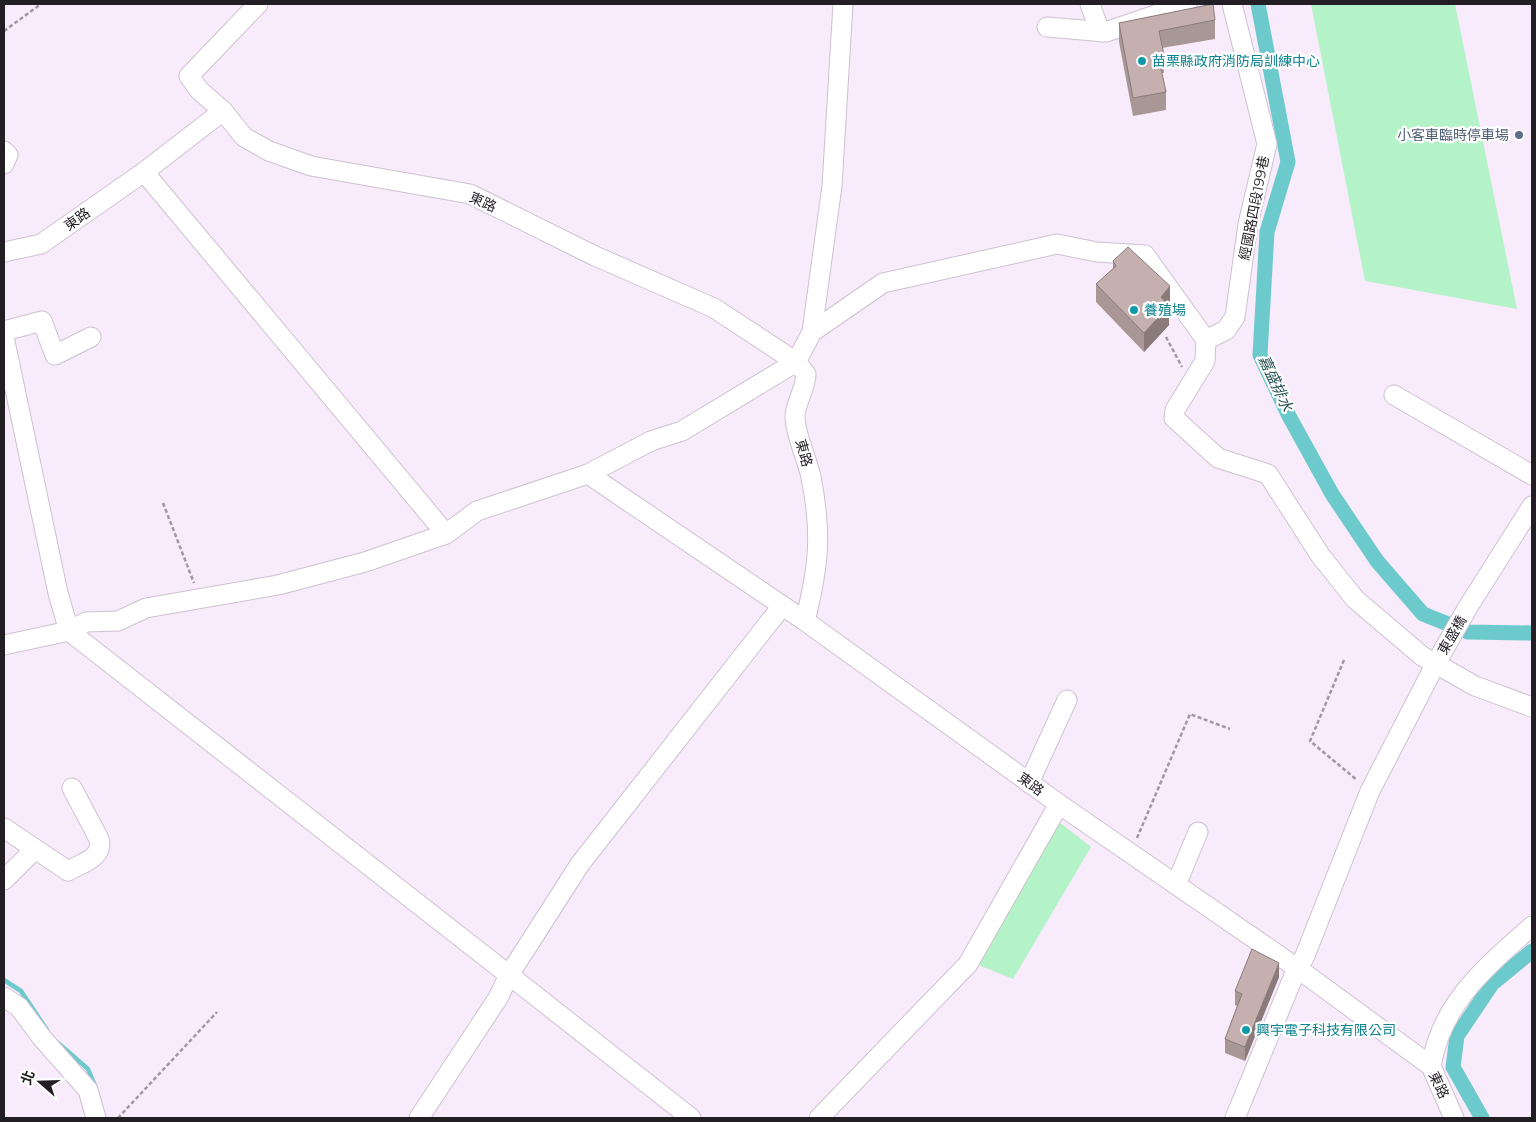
<svg xmlns="http://www.w3.org/2000/svg" width="1536" height="1122" viewBox="0 0 1536 1122" font-family="Montserrat,'Noto Sans TC',sans-serif">
<style>
.green{fill:#b4f3c8}
.lines{fill:none;stroke-linecap:round;stroke-linejoin:round}
.stream{stroke:#6dcacc;stroke-width:4.5}
.canal{stroke:#6dcacc;stroke-width:15}
.minor-casing{stroke:#cec1d1;stroke-width:21}
.path{stroke:#a197a3;stroke-width:2.5;stroke-dasharray:4 2.5;stroke-linecap:butt}
.minor{stroke:#fff;stroke-width:19}
.wall{fill:#a99796}
.shaded-wall{fill:#8a7b7a}
.building{fill:#c5b0af;stroke:#8a7b7a}
.culture-dot{fill:#0f9aa8;stroke:#fff;stroke-width:2}
.service-dot{fill:#5c6f8a;stroke:#fff;stroke-width:2}
.labels{text-anchor:middle;dominant-baseline:central;stroke-width:4.5;stroke-linejoin:round;paint-order:stroke}
.culture-label{font-size:14px;fill:#0d838f;stroke:#fff;text-anchor:start}
.service-label{font-size:14px;fill:#4e5e75;stroke:#fff;text-anchor:end}
.street-label{font-size:14px;fill:#221e24;stroke:#fff}
.water-label{font-size:15px;font-style:italic;fill:#265152;stroke:#fff}
</style>
<rect width="100%" height="100%" fill="#f8ebfb"/>
<!-- green -->
<g class="green">
<path d="M1311,4h144l62,305 -152,-28z"/>
<path d="M1054,818l37,29 -78,132 -42,-17z"/>
</g>
<g class="lines">
<!-- stream -->
<g class="stream">
<path d="M4,980l17,11 26,39"/>
<path d="M58,1043l30,26 8,19"/>
</g>
<!-- canal -->
<g class="canal">
<path d="M1258,4l30,158 -21,70 -7,123 29,61 43,78 45,67 46,53 45,18 64,1"/>
<path d="M1482,1118l-29,-51 4,-31 35,-52 40,-33"/>
</g>
<!-- minor casing -->
<g class="minor-casing">
<g id="minor">
<path d="M258,4l-69,72 10,14 24,21 21,26 25,14 42,15 159,28 125,62 119,52 82,54 10,12c0,15 -12,31 -11,44 1,19 12,40 16,59 11,56 8,89 -6,144"/>
<path d="M1090,4l10,28"/>
<path d="M1047,27l59,5 81,-28"/>
<path d="M4,151l4,4 -4,9"/>
<path d="M144,172l302,362"/>
<path d="M4,252l37,-8 103,-72 79,-61"/>
<path d="M4,331l38,-10 13,34 36,-18"/>
<path d="M812,332l20,-146 11,-182"/>
<path d="M4,337l54,256 11,38 17,-9 32,-1 28,-13 132,-23 87,-23 81,-28 31,-23 111,-37 217,147 254,183 238,164 134,98 23,52"/>
<path d="M1206,340l20,-10 9,-13 13,-93 19,-80 -35,-140"/>
<path d="M1394,395l138,80"/>
<path d="M588,474l63,-33 31,-10 114,-69 16,-30 71,-49 174,-39 40,8 48,3 61,85 -1,21 -30,49 -1,8 44,40 50,16 52,81 35,44 67,57 53,30 57,21"/>
<path d="M4,645l65,-14 440,344 -11,23 -79,120"/>
<path d="M1029,783l38,-83"/>
<path d="M4,828l64,43c14,-8 36,-13 31,-32l-27,-51"/>
<path d="M4,880l30,-30"/>
<path d="M1176,885l22,-53"/>
<path d="M4,997l15,10 23,31 46,52 8,28"/>
<path d="M1431,1066c11,-64 55,-99 101,-140"/>
<path d="M691,1118l-182,-143 71,-111 202,-258"/>
<path d="M819,1118l149,-154 91,-160"/>
<path d="M1235,1118l62,-150 7,-10 66,-167 66,-128 32,-56 64,-101"/>
</g>
</g>
<!-- path -->
<g class="path">
<path d="M4,31l37,-27"/>
<path d="M1166,337l16,30"/>
<path d="M163,503l31,80"/>
<path d="M1344,660l-34,81 47,39"/>
<path d="M1137,838l53,-124 40,15"/>
<path d="M118,1118l99,-106"/>
</g>
<!-- minor -->
<use href="#minor" class="minor"/>
</g>
<!-- wall -->
<g class="wall">
<path d="M1215,20v19l-53,9 2,7v18h-2l4,19v18l-33,6 -14,-74v-19z"/>
<path d="M1113,261l57,44 -2,1 1,19 -25,27 -48,-50v-18l17,-15z"/>
<path d="M1279,977l-34,84 -20,-8v-14l12,-33 -2,-1v-14z"/>
</g>
<!-- shaded-wall -->
<g class="shaded-wall">
<path d="M1170,286v19l-6,7 5,-6v19l-25,27v-19l17,-36z"/>
<path d="M1279,963v14l-34,84v-14z"/>
</g>
<!-- building -->
<g class="building">
<path d="M1213,4l2,16 -56,11 5,24h-6l8,37 -33,6 -14,-75z"/>
<path d="M1128,247l42,39 -9,11 8,9 -25,27 -48,-49 20,-18 -3,-5z"/>
<path d="M1252,949l27,14 -34,84 -20,-8 17,-45 -7,-3z"/>
</g>
<!-- markers -->
<g class="culture-dot">
<circle cx="1142" cy="61" r="5"/>
<circle cx="1134" cy="310" r="5"/>
<circle cx="1246" cy="1030" r="5"/>
</g>
<circle class="service-dot" cx="1519" cy="135" r="5"/>
<g class="labels">
<!-- culture labels -->
<g class="culture-label">
<text x="1152" y="61">苗栗縣政府消防局訓練中心</text>
<text x="1144" y="310">養殖場</text>
<text x="1256" y="1030">興宇電子科技有限公司</text>
</g>
<!-- service labels -->
<g class="service-label">
<text x="1509" y="135">小客車臨時停車場</text>
</g>
<!-- street labels -->
<g class="street-label">
<text transform="translate(483 202) rotate(24)">東路</text>
<text transform="translate(1254 208) rotate(-79)">經國路四段199巷</text>
<text transform="translate(77 219) rotate(-35)">東路</text>
<text transform="translate(804 453) rotate(75)">東路</text>
<text transform="translate(1452 635) rotate(-60)">東盛橋</text>
<text transform="translate(1031 784) rotate(36)">東路</text>
<text transform="translate(1439 1085) rotate(65)">東路</text>
</g>
<!-- water labels -->
<g class="water-label">
<text transform="translate(1276 383) rotate(65)">嘉盛排水</text>
</g>
</g>
<!-- border -->
<rect width="1536" height="1122" fill="none" stroke="#221e24" stroke-width="10"/>
<!-- north arrow -->
<g transform="translate(40 1082) rotate(290)" stroke="#ffffff" stroke-width="4" paint-order="stroke">
<path d="M0-4L9 19L0 12L-9 19Z" fill="#221e24"/>
<text y="-8" font-size="14" font-weight="bold" text-anchor="middle" fill="#221e24">北</text>
</g>
</svg>
